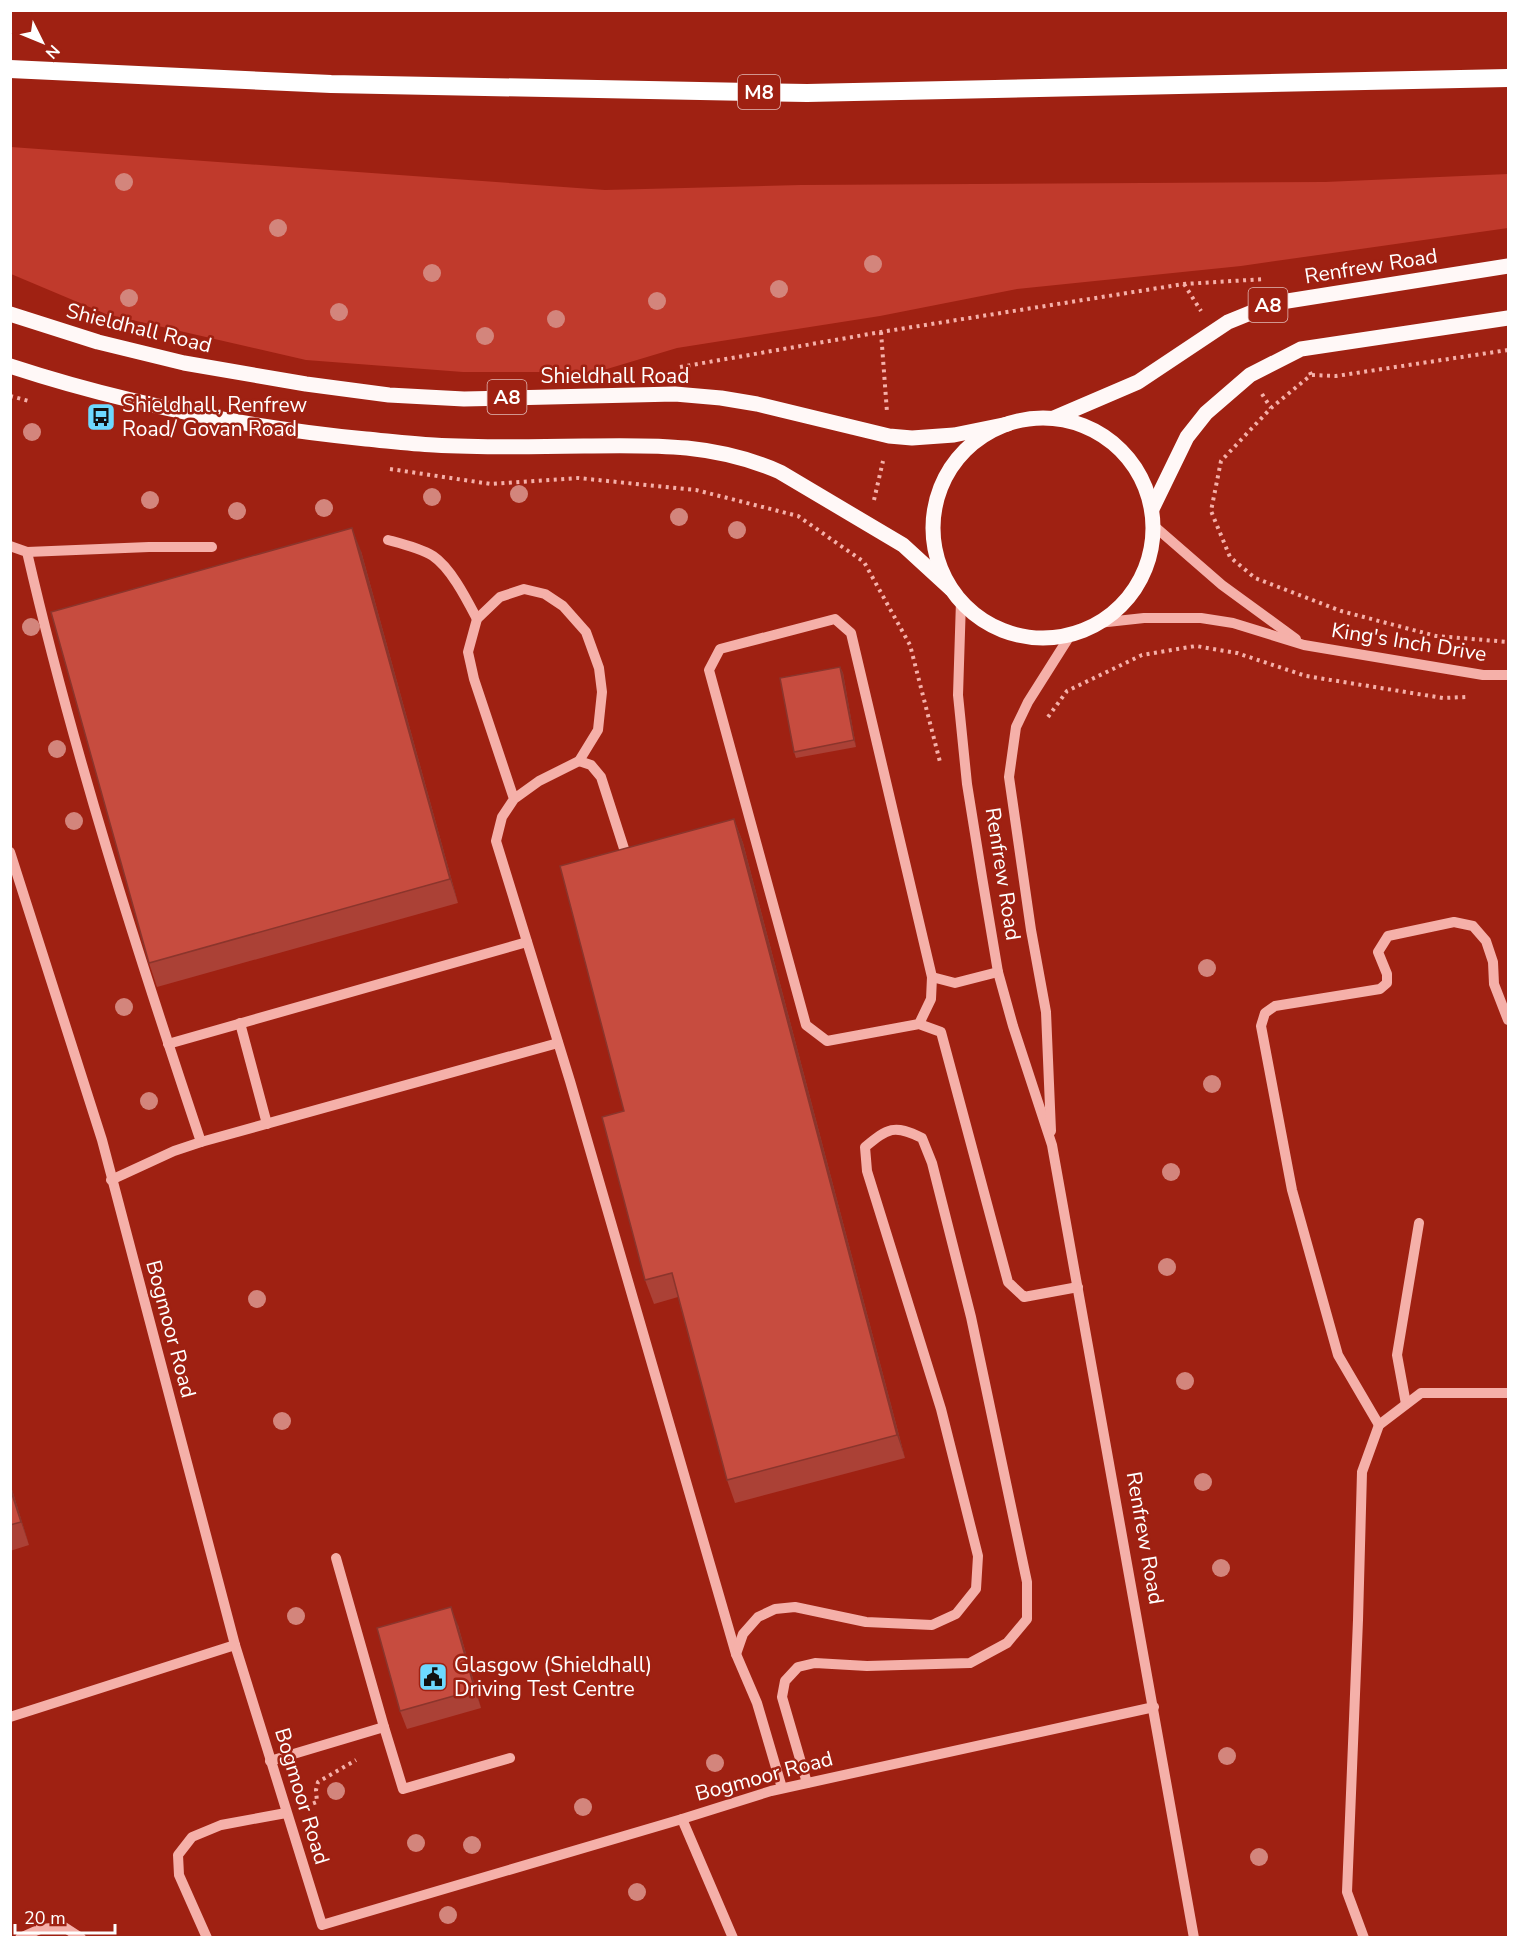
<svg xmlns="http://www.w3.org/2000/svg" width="1519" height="1948" viewBox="0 0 1519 1948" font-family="'Nunito Sans',sans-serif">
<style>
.green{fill:#c03a2c}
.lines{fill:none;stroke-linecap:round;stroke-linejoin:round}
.path{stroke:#f5b0a9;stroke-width:4;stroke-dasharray:3 4.5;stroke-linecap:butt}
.minor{stroke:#f5b0a9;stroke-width:10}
.major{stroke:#fff8f7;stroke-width:15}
.highway{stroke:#fff;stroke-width:18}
.tree{fill:#d3857c}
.wall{fill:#ab4136}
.shaded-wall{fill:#8b352c}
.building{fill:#c74c3f;stroke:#8b352c;stroke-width:1.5}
.labels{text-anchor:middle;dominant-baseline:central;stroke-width:5;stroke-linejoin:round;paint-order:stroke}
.shield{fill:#9f2112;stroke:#e2bcb8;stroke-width:1.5}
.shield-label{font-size:20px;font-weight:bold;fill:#fff}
.street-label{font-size:21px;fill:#fff;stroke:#9f2112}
.poi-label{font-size:21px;fill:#fff;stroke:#9f2112;text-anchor:start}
</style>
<rect width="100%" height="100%" fill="#9f2112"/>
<!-- green -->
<path class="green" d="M11,147l594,43 196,-5 524,-3 183,-8v54l-267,38 -224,23 -137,27 -203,32 -80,24h-134l-157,-12 -200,-46 -95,-40z"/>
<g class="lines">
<!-- path -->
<g class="path">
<path d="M1184,284l17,27"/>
<path d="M881,332l6,80"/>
<path d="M680,367l201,-35 303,-48 81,-5"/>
<path d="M1310,372l1,3 -40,33 -50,53 -10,50 19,46 25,21 86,33 95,25 72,6"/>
<path d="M1312,375l24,1 172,-26"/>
<path d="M1262,394l9,14"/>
<path d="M10,396l19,5"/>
<path d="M390,469l101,15 87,-6 118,12 102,26 66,46 46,83 30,117"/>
<path d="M874,500l9,-39"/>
<path d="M1048,717l19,-26 75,-36 54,-9 41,7 69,23 137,22 23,-1"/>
<path d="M306,1806l11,-4 -1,-12 2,-8 38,-22"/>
</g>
<!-- minor -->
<g class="minor">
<path d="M1153,525l69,60 74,54"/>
<path d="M388,540c15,4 32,8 45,16 18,12 34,44 44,63"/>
<path d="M10,546l17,6c46,200 109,396 174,590l-27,9 -63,29"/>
<path d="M27,552l122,-5h63"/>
<path d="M961,601l-3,94 9,89 15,93 16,95 15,54 39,119 142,793"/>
<path d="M1098,623l46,-5h57l32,5 71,22 179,30h25"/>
<path d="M579,761l12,4 10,12 27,84"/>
<path d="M514,799l-40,-120 -6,-27 9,-33 23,-22 24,-8 21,5 18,12 23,26 13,36 3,24 -4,38 -19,31 -40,20 -25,18 -12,18 -6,24 74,240 166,573 21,49 25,85"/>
<path d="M10,852l92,288 133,505 87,280 360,-106 89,-28 383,-84"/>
<path d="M932,977l23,6 43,-11"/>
<path d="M240,1023l27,101"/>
<path d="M919,1024l12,-25 1,-22 -81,-344 -16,-14 -115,30 -11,21 97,355 21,16 92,-17 22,8 67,250 16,15 54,-10"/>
<path d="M168,1044l359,-102"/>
<path d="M1051,1131l-5,-119 -15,-82 -22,-153 7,-50 12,-25 43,-68"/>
<path d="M201,1142l357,-99"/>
<path d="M1406,1404l-9,-49 22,-132"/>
<path d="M1379,1425l-41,-70 -46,-165 -31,-164 4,-13 10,-7 105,-17 7,-6v-9l-9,-22 10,-16 66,-14 19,4 13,15 7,21 1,22 14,36"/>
<path d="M336,1558l48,169"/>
<path d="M736,1654l7,-20 15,-17 17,-8 20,-2 71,15 66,3 24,-11 20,-25 2,-33 -37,-147 -74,-238 -2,-24c23,-19 29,-23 57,-9l10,25 39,154 56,265v37l-20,24 -37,20 -103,3 -52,-3 -17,4 -13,14 -3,16 25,86"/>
<path d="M10,1717l225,-72"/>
<path d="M270,1761l114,-34 19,62 107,-31"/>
<path d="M682,1819l51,119"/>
<path d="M20,1938l20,-9 24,-2 17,11"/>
<path d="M207,1938l-28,-63 -1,-20 14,-18 29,-12 65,-12"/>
<path d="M1364,1938l-17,-46 11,-272 4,-148 17,-47 42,-32h87"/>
</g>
<!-- major -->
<g class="major">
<path d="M10,314l88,28 86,21 122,21 83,11 75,4 211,-5 46,4 36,6 132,32 23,2 42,-3 54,-11"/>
<path d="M10,366c116,38 235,61 356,73 22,2 45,5 68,6 50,3 100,2 150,1 70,-1 130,-3 196,26l123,73 48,44"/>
<path d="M1054,418l84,-36 90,-60 47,-19 233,-37"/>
<circle cx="1043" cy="528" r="110"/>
<path d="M1152,509l35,-72 19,-24 44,-38 51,-26 207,-31"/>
</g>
<!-- highway -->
<path class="highway" d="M10,69l321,15 476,9 701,-15"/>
</g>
<!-- trees -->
<g class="tree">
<circle cx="124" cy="182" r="9"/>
<circle cx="278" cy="228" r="9"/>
<circle cx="873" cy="264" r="9"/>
<circle cx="432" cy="273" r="9"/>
<circle cx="779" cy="289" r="9"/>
<circle cx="129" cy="298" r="9"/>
<circle cx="657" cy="301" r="9"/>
<circle cx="339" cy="312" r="9"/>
<circle cx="556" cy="319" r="9"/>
<circle cx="485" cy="336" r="9"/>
<circle cx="32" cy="432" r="9"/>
<circle cx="519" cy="494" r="9"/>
<circle cx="432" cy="497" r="9"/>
<circle cx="150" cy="500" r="9"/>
<circle cx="324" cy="508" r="9"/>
<circle cx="237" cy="511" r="9"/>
<circle cx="679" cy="517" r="9"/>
<circle cx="737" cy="530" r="9"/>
<circle cx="31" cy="627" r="9"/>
<circle cx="57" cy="749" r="9"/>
<circle cx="74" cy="821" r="9"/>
<circle cx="1207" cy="968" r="9"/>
<circle cx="124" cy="1007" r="9"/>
<circle cx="1212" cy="1084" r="9"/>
<circle cx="149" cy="1101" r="9"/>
<circle cx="1171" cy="1172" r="9"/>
<circle cx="1167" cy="1267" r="9"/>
<circle cx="257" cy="1299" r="9"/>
<circle cx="1185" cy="1381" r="9"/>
<circle cx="282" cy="1421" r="9"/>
<circle cx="1203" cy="1482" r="9"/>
<circle cx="1221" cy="1568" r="9"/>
<circle cx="296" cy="1616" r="9"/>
<circle cx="1227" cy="1756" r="9"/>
<circle cx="715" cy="1763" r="9"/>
<circle cx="336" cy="1791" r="9"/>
<circle cx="583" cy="1807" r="9"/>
<circle cx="416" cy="1843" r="9"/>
<circle cx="472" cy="1845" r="9"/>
<circle cx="1259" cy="1857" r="9"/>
<circle cx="637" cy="1892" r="9"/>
<circle cx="448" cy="1915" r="9"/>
</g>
<!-- wall -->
<g class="wall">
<path d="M361,551l97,352 -301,84 -8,-24z"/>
<path d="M840,667l3,6 13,74 -60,11 -2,-6z"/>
<path d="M734,819l9,24 162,615 -170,45 -8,-23 -49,-183 -24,7 -9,-24 -21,-169z"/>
<path d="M10,1483l19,62 -19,6z"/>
<path d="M458,1625l23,83 -74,21 -7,-18z"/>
</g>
<!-- shaded-wall -->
<g class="shaded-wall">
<path d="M352,528l9,23 97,352 -8,-24z"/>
<path d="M840,667l3,6 13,74 -2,-7z"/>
<path d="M734,819l9,24 162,615 -8,-23z"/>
<path d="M10,1483l19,62 -8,-23 -11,-34z"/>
<path d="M451,1607l7,18 23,83 -6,-18z"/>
</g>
<!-- building -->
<g class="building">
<path d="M352,528l98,351 -301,84 -98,-351z"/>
<path d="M840,667l14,73 -60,12 -14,-74z"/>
<path d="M734,819l163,616 -170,45 -55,-207 -27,7 -43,-163 22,-6 -64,-245z"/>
<path d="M10,1488l11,34 -11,3z"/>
<path d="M451,1607l24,83 -75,21 -23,-83z"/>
</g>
<!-- icons -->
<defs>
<g id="bus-square" transform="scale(1.5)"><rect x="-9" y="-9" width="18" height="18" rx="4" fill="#6dd9ff" stroke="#9f2112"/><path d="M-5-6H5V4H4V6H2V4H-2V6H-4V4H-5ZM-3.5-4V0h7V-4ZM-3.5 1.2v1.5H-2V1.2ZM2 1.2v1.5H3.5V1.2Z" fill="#111"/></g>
<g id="civic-square" transform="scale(1.5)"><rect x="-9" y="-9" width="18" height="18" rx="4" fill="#6dd9ff" stroke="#9f2112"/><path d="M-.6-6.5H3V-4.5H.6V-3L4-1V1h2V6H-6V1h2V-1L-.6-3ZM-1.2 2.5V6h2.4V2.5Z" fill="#111"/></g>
</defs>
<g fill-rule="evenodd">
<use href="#bus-square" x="101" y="417"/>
<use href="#civic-square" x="433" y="1677"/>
</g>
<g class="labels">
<!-- shield labels -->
<g class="shield">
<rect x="738" y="75" width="42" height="34" rx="4.5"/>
<rect x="1248.5" y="288" width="39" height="34" rx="4.5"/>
<rect x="487.5" y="380" width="39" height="34" rx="4.5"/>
</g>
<g class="shield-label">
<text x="759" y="92">M8</text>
<text x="1268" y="305">A8</text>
<text x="507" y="397">A8</text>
</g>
<!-- street labels -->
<g class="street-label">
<text transform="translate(1371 266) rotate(-9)">Renfrew Road</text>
<text transform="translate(139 328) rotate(14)">Shieldhall Road</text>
<text x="615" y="376">Shieldhall Road</text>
<text transform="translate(1409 642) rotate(9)">King's Inch Drive</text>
<text transform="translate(1003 874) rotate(81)">Renfrew Road</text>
<text transform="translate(171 1329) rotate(75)">Bogmoor Road</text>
<text transform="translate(1145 1538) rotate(80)">Renfrew Road</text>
<text transform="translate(764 1776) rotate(-15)">Bogmoor Road</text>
<text transform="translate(302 1796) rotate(73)">Bogmoor Road</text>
</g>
<!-- poi labels -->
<g class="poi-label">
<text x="122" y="405">Shieldhall, Renfrew<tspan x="122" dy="24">Road/ Govan Road</tspan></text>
<text x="454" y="1665">Glasgow (Shieldhall)<tspan x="454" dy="24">Driving Test Centre</tspan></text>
</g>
</g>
<!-- border -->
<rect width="1519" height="1948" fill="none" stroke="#ffffff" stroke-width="24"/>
<!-- north arrow -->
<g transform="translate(42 42) rotate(133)" stroke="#9f2112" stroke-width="4.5" paint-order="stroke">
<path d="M0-4.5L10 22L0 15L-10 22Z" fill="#ffffff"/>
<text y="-9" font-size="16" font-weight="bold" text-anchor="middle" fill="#ffffff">N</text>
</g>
<!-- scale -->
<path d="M15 1924v9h100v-9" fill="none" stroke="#ffffff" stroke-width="3"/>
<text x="24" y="1924" font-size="18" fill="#ffffff" stroke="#9f2112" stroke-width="4.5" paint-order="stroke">20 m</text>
</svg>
